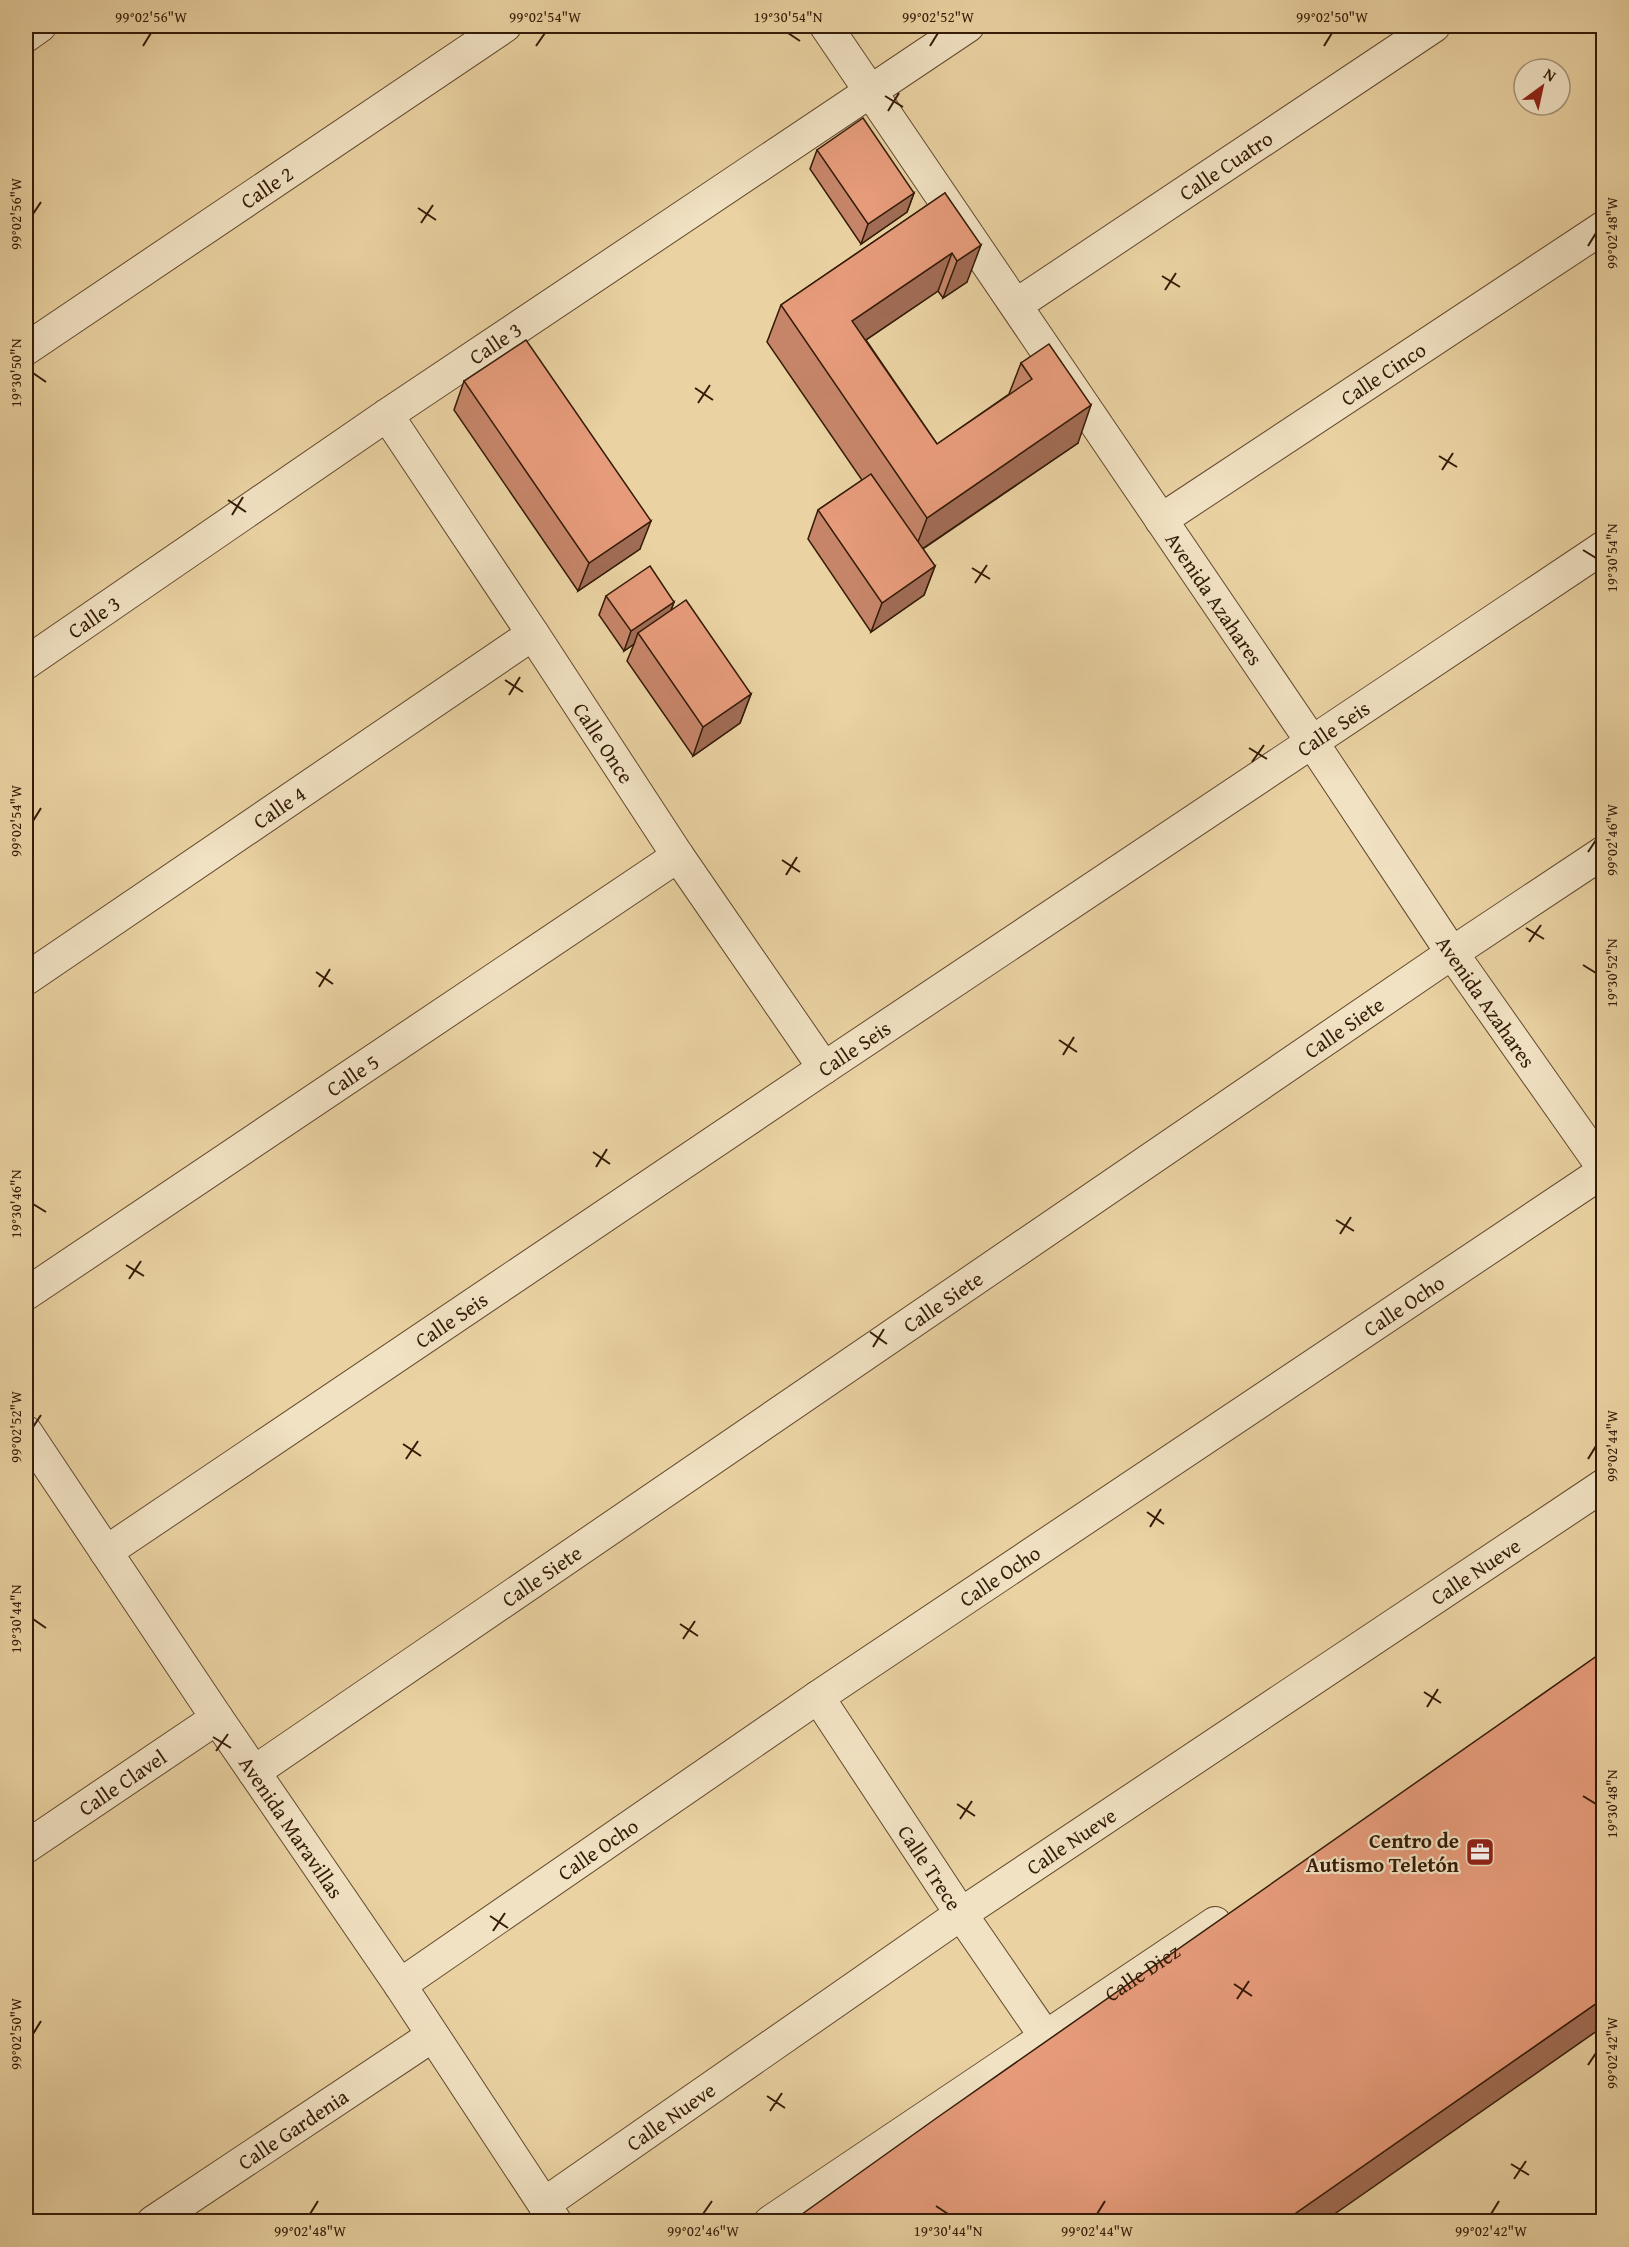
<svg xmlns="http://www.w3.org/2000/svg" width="1629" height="2247" viewBox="0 0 1629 2247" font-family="'Gentium Book Plus',serif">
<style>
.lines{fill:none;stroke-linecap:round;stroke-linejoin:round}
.street-casing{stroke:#62492e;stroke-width:34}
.street{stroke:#f1e2c3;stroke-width:32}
.wall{fill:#c68569;stroke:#341b07;stroke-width:1.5}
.shaded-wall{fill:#a16c55;stroke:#341b07;stroke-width:1.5}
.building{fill:#e69b7a;stroke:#341b07;stroke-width:1.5}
.ticks{fill:none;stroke:#341b07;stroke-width:2}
.labels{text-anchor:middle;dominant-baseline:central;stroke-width:4.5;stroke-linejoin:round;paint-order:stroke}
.street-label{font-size:21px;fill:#341b07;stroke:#f1e2c3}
.poi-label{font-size:21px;font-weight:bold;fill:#341b07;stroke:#f1e2c3;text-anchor:end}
.neatline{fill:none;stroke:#341b07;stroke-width:2}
.ticks-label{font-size:15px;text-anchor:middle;fill:#341b07}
</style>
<rect width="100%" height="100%" fill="#ead2a2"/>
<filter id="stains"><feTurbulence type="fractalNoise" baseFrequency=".00333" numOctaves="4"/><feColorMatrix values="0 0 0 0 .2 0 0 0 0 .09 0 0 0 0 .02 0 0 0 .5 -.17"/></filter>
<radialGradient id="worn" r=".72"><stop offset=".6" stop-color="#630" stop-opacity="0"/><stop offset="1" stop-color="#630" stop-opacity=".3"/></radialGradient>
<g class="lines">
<!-- street casing -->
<g class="street-casing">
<g id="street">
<path id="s1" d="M826,26l486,716 140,211 152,216"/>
<path d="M26,36l14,-10"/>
<path id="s2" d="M1016,305l418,-279"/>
<path id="s3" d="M26,349l479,-323"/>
<path id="s4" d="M387,415l146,219 145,222 146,212"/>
<path id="s5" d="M1161,520l443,-293"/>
<path id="s6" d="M26,663l361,-248 581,-389"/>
<path id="s7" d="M26,979l507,-345"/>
<path id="s8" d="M26,1294l652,-438"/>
<path id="s9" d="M26,1432l191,286 183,267 155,236"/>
<path id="s10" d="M106,1552l718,-484 780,-521"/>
<path id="s11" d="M818,1697l143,217 84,122"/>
<path id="s12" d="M254,1772l1198,-819 152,-101"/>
<path id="s13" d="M26,1847l191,-129"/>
<path id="s14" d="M400,1985l418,-288 786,-526"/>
<path id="s15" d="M544,2204l417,-290 643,-429"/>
<path id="s16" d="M153,2222l279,-186"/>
<path id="s17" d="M770,2222l445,-299"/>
</g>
</g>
<!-- street -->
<use href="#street" class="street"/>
</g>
<!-- wall -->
<g class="wall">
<path d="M817,150l97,43 -7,19 -46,32 -51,-75z"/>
<path d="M945,193l22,89 -24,16 -5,-7 -72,49 71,104 72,-50 12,-31 57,80 -155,106 12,17 -11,29 -53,37 -63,-93 10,-29 44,-30 -95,-138 14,-37z"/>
<path d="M464,381l176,168 -62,42 -124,-181z"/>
<path d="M606,596l68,6 -3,8 80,84 -11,29 -47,33 -66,-95 7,-17 -10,7 -25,-36z"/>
</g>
<!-- shaded-wall -->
<g class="shaded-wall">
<path d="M914,193l-7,19 -46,32 7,-20z"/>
<path d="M981,245l-14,37 -24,16 14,-37z"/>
<path d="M952,253l-14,38 -99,67 13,-37z"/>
<path d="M1091,405l-13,38 -165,112 14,-37z"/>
<path d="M651,521l-11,28 -62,42 11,-28z"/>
<path d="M935,566l-11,29 -53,37 11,-29z"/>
<path d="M674,602l-7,19 -29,12 -4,11 -10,7 7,-20z"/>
<path d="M751,694l-11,29 -47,33 10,-29z"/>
<path d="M1604,1998v28l-281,196h-40z"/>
</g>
<!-- building -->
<g class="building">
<path d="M863,118l51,75 -46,31 -51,-74z"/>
<path d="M945,193l36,52 -24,16 -5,-8 -100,68 85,123 95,-65 -11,-16 28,-19 42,61 -164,113 -146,-213z"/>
<path d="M526,340l125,181 -62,42 -125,-182z"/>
<path d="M871,474l64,92 -53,37 -64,-93z"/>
<path d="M650,566l24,36 -43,29 -25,-35z"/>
<path d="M686,600l65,94 -48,33 -65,-94z"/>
<path d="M1604,1651v347l-321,224h-492l147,-105z"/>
</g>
<!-- ticks -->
<path class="ticks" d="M788,33l12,8M143,46l8,-13M536,46l9,-13M930,46l8,-13M1324,46l8,-13M885,96l18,11M888,111l11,-18M418,208l18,12M33,214l8,-12M421,223l12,-18M1588,246l8,-13M1162,276l18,11M1165,290l11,-17M33,373l13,9M695,388l18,12M698,403l12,-18M1439,456l18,11M1442,470l11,-17M228,500l18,12M232,515l11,-18M1583,550l13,8M972,568l18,11M975,583l12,-18M505,680l18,12M509,695l11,-18M1249,748l18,11M1252,762l12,-17M33,821l8,-13M1588,852l8,-12M782,860l18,12M786,875l11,-18M1526,928l18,11M1529,942l12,-17M1583,965l13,8M316,972l17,12M319,987l11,-18M1059,1040l18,12M1063,1055l11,-18M593,1152l17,12M596,1167l11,-18M33,1204l13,8M1336,1220l18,11M1340,1234l11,-17M126,1265l18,11M129,1279l12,-18M870,1332l17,12M873,1347l11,-18M33,1427l8,-12M403,1444l18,12M406,1459l12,-18M1588,1459l8,-13M1147,1512l17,12M1150,1527l11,-18M33,1619l13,9M680,1624l18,12M683,1639l12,-18M1424,1692l17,11M1427,1707l11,-18M213,1737l18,11M216,1751l12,-17M1583,1796l13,8M957,1804l18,12M960,1819l12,-18M490,1916l18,12M493,1931l12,-18M1234,1984l18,12M1237,1999l12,-18M33,2034l8,-13M1588,2065l8,-12M767,2096l18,12M770,2111l12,-18M1511,2164l18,11M1514,2179l12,-18M936,2206l12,8M310,2214l8,-13M703,2214l9,-13M1097,2214l8,-13M1491,2214l8,-13"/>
<!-- icons -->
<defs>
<g id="office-square" transform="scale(1.5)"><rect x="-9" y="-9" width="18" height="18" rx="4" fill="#8f2418" stroke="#f1e2c3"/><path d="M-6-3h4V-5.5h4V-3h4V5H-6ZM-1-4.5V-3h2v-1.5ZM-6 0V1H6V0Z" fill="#fff"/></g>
</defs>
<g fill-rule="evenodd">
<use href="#office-square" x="1480" y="1852"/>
</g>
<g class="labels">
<!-- street labels -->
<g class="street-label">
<text stroke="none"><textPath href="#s2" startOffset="252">Calle Cuatro</textPath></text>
<text stroke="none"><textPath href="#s3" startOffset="290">Calle 2</textPath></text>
<text stroke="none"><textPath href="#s6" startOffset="568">Calle 3</textPath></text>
<text stroke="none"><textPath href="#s5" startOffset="266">Calle Cinco</textPath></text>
<text stroke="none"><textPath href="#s1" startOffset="692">Avenida Azahares</textPath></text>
<text stroke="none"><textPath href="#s6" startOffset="82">Calle 3</textPath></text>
<text stroke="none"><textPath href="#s10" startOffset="1478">Calle Seis</textPath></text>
<text stroke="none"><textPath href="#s4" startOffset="393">Calle Once</textPath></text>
<text stroke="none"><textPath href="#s7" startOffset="306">Calle 4</textPath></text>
<text stroke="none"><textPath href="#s1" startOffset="1178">Avenida Azahares</textPath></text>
<text stroke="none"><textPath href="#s12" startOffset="1320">Calle Siete</textPath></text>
<text stroke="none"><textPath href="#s10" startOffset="902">Calle Seis</textPath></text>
<text stroke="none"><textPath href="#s8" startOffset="393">Calle 5</textPath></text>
<text stroke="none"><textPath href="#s12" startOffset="834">Calle Siete</textPath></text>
<text stroke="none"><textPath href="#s14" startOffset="1212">Calle Ocho</textPath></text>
<text stroke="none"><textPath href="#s10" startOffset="416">Calle Seis</textPath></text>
<text stroke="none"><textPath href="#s15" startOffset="1126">Calle Nueve</textPath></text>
<text stroke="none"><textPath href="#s12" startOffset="348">Calle Siete</textPath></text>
<text stroke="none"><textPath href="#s14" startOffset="726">Calle Ocho</textPath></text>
<text stroke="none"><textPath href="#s13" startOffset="116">Calle Clavel</textPath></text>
<text stroke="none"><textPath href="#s9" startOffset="476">Avenida Maravillas</textPath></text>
<text stroke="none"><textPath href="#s15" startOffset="640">Calle Nueve</textPath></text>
<text stroke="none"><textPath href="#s14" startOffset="240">Calle Ocho</textPath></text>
<text stroke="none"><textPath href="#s11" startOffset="204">Calle Trece</textPath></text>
<text stroke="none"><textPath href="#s17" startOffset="448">Calle Diez</textPath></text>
<text stroke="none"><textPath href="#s15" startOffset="154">Calle Nueve</textPath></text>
<text stroke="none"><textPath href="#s16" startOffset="168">Calle Gardenia</textPath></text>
</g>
<!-- poi labels -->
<g class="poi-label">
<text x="1459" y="1840">Centro de<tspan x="1459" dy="24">Autismo Teletón</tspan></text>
</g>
</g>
<!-- margin -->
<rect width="1629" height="2247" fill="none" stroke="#ead2a2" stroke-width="66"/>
<!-- north arrow -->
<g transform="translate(1542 87) rotate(33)"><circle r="28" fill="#f1e2c3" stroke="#a59278" stroke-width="1.5"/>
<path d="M0-4.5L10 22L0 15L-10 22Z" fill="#8f2418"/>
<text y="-9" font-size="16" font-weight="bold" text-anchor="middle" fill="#341b07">N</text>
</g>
<rect x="33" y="33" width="1563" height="2181" class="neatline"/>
<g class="ticks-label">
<text x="151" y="22">99°02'56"W</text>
<text x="545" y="22">99°02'54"W</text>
<text x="788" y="22">19°30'54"N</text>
<text x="938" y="22">99°02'52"W</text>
<text x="1332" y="22">99°02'50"W</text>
<text transform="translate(16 214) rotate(-90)" y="5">99°02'56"W</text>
<text transform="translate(1612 233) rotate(-90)" y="5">99°02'48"W</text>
<text transform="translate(16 373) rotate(-90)" y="5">19°30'50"N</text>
<text transform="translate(1612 558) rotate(-90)" y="5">19°30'54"N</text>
<text transform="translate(16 821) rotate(-90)" y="5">99°02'54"W</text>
<text transform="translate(1612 840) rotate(-90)" y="5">99°02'46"W</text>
<text transform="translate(1612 973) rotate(-90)" y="5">19°30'52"N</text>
<text transform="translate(16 1204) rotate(-90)" y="5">19°30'46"N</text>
<text transform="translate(16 1427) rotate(-90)" y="5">99°02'52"W</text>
<text transform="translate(1612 1446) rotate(-90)" y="5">99°02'44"W</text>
<text transform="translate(16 1619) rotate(-90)" y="5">19°30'44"N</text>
<text transform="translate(1612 1804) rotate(-90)" y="5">19°30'48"N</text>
<text transform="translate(16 2034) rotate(-90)" y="5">99°02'50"W</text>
<text transform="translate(1612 2053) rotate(-90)" y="5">99°02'42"W</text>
<text x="310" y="2236">99°02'48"W</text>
<text x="703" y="2236">99°02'46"W</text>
<text x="948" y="2236">19°30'44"N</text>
<text x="1097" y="2236">99°02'44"W</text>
<text x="1491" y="2236">99°02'42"W</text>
</g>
<rect width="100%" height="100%" filter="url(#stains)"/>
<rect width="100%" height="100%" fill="url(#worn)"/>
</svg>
